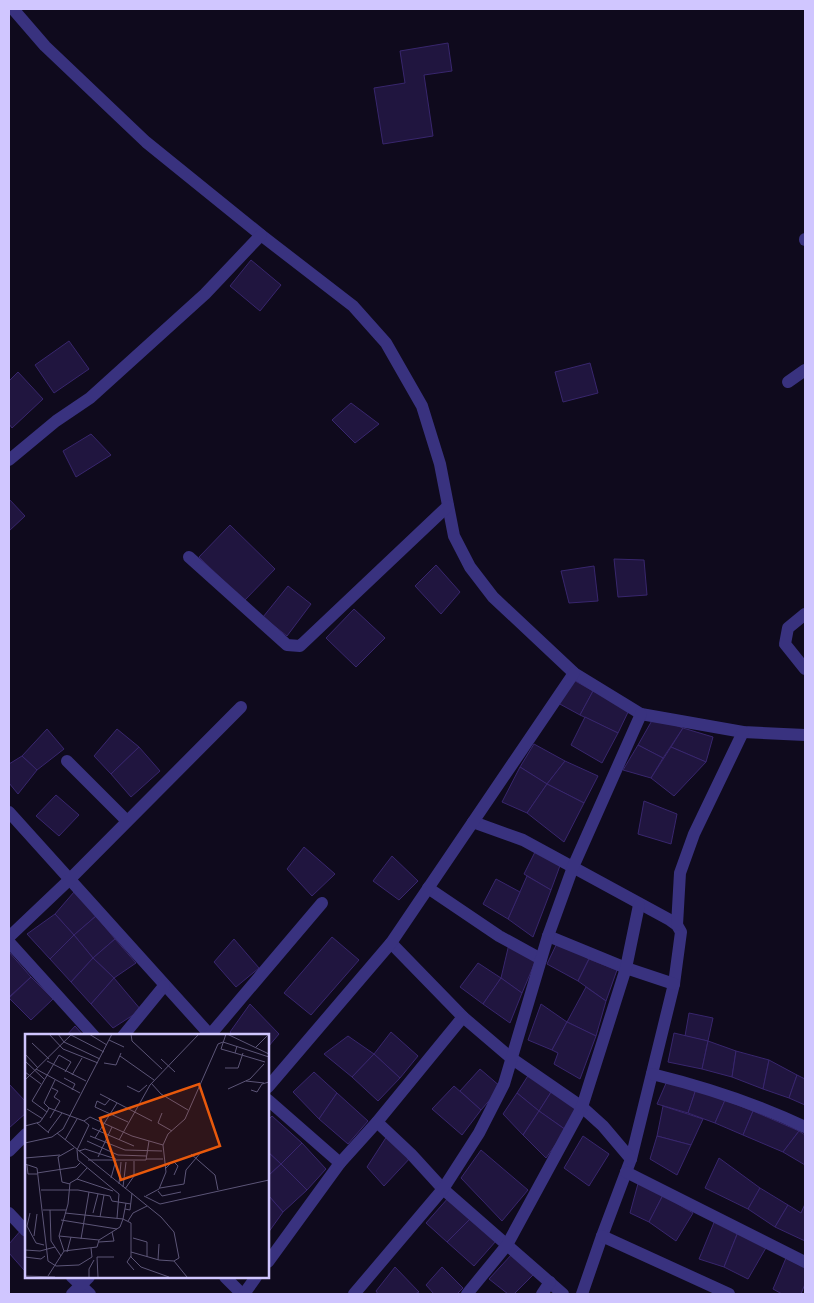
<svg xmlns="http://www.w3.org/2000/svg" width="814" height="1303" viewBox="0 0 814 1303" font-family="Cabin,sans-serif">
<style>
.building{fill:#20153f;stroke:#38266d}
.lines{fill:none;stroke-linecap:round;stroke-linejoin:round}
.minor{stroke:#39327f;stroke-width:12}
.inset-road{fill:none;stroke:#5c5577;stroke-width:1}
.view{fill:#e8590c;fill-opacity:0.15;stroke:#e8590c;stroke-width:2.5}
.inset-edge{fill:none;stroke:#d0c6ff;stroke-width:2.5}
</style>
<rect width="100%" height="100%" fill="#0f0a1d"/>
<!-- building -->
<g class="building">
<path d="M448,43l4,28 -28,4 9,61 -50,8 -9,-56 31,-5 -5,-32z"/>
<path d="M251,260l30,25 -21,26 -30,-25z"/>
<path d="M69,341l20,28 -35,24 -19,-28z"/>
<path d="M590,363l8,30 -35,9 -8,-30z"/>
<path d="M18,372l25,27 -31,29 -3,-4v-43z"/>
<path d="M351,403l28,21 -24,19 -23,-23z"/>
<path d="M91,434l20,21 -35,22 -13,-26z"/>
<path d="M9,499l16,17 -16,15z"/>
<path d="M230,525l45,44 -31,32 -45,-44z"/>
<path d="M614,559l30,1 3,35 -29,2z"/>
<path d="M436,565l24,27 -19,22 -26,-28z"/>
<path d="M594,566l4,35 -29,2 -8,-32z"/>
<path d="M288,586l23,18 -24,32 -24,-19z"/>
<path d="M354,609l31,29 -29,29 -30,-29z"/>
<path d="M570,678l23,13 -13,24 -22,-12z"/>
<path d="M593,691l37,17 -12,25 -38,-18z"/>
<path d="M585,717l33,16 -16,30 -31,-18z"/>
<path d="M654,717l29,11 -20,30 -25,-13z"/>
<path d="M683,728l30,9 -7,25 -35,-15z"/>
<path d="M47,729l17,20 -27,21 -15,-14z"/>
<path d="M117,729l22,18 -28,27 -17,-18z"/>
<path d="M534,744l31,17 -18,23 -27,-17z"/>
<path d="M638,745l25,13 -12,20 -28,-8z"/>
<path d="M139,747l21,24 -29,26 -20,-23z"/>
<path d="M671,747l35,15 -32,34 -23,-18z"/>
<path d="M22,756l15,14 -19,24 -9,-11v-19z"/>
<path d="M565,761l33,15 -14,27 -37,-19z"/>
<path d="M520,767l27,17 -20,29 -25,-11z"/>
<path d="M547,784l37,19 -20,39 -37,-29z"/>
<path d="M56,795l23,20 -20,21 -23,-20z"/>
<path d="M644,801l33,13 -6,30 -33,-10z"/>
<path d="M304,847l31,27 -23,22 -25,-27z"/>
<path d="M536,850l25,13 -10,27 -27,-16z"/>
<path d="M392,856l26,25 -19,19 -26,-19z"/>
<path d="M527,876l24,14 -18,47 -25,-18z"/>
<path d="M496,879l24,13 -12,27 -25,-15z"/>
<path d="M74,892l22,24 -22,19 -19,-21z"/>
<path d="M55,914l19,21 -24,24 -23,-25z"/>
<path d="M96,916l19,23 -22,19 -19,-23z"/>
<path d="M74,935l19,23 -22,24 -21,-23z"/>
<path d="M332,937l27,23 -48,55 -27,-22z"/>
<path d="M115,939l21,24 -22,15 -21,-20z"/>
<path d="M234,939l25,29 -23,19 -22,-25z"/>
<path d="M558,941l31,18 -11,22 -31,-17z"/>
<path d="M509,944l27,16 -14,33 -21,-15z"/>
<path d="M9,952l22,25 -22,20z"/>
<path d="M93,958l21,20 -23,26 -20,-22z"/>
<path d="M589,959l28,11 -11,31 -28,-20z"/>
<path d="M478,963l23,15 -18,26 -23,-17z"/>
<path d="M31,977l22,22 -22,21 -22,-22z"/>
<path d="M114,978l27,32 -28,18 -22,-24z"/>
<path d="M501,978l21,15 -12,30 -27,-19z"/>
<path d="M586,987l20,14 -10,35 -29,-14z"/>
<path d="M250,1004l29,30 -11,13v-11h-34l-4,-4z"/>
<path d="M541,1004l26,18 -15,28 -24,-10z"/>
<path d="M689,1013l24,5 -5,23 -23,-5z"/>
<path d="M567,1022l29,14 -16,43 -26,-15 4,-11 -6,-3z"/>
<path d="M75,1026l9,10h-18z"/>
<path d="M391,1032l27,24 -18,22 -26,-24z"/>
<path d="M674,1033l34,8 -6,28 -34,-7z"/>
<path d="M348,1036l26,18 -22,23 -28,-23z"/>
<path d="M708,1041l28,10 -4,26 -30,-8z"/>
<path d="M736,1051l33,9 -6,29 -31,-12z"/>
<path d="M374,1054l26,24 -22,23 -26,-24z"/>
<path d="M769,1060l28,15 -8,23 -26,-9z"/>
<path d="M480,1069l21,18 -20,23 -21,-19z"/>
<path d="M531,1071l22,18 -14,22 -22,-18z"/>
<path d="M314,1072l23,21 -18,26 -26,-27z"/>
<path d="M797,1075l8,4v26l-16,-7z"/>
<path d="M667,1081l29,8 -8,24 -31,-9z"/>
<path d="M9,1084l17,18v11l-17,15z"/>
<path d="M454,1086l27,24 -19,25 -30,-26z"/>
<path d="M553,1089l24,21 -11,20 -27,-19z"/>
<path d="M696,1089l29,11 -10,23 -27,-10z"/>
<path d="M337,1093l31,28 -20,23 -29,-25z"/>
<path d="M517,1093l22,18 -16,24 -20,-21z"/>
<path d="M725,1100l28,11 -10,24 -28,-12z"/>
<path d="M663,1106l40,13 -12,26 -34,-9z"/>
<path d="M539,1111l27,19 -20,28 -23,-23z"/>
<path d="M753,1111l46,20 -16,21 -40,-17z"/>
<path d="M272,1116l30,27 -21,21 -13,-12v-32z"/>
<path d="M799,1131l6,4v30l-22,-13z"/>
<path d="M387,1136l25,20 -28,30 -17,-19z"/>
<path d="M583,1136l26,18 -20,32 -25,-18z"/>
<path d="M657,1136l34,9 -14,30 -27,-16z"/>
<path d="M302,1143l24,26 -19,21 -26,-26z"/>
<path d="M481,1150l47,40 -26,31 -41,-43z"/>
<path d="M268,1152l13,12 -13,12z"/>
<path d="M719,1158l41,30 -12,21 -43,-21z"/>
<path d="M281,1164l26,26 -24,22 -15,-17v-19z"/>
<path d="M639,1180l24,15 -14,27 -19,-9z"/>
<path d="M760,1188l28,17 -13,22 -27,-18z"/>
<path d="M268,1195l15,17 -15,21z"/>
<path d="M663,1195l30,18 -17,28 -27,-19z"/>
<path d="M449,1197l22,21 -24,24 -21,-19z"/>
<path d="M805,1204v37l-30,-14 13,-22 13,8z"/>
<path d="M471,1218l25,23 -22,25 -27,-24z"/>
<path d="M715,1220l23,12 -14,35 -25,-8z"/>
<path d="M22,1229l4,5v34l-2,2 -15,-17v-9z"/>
<path d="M738,1232l29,14 -19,33 -24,-12z"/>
<path d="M512,1254l22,20 -20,20h-6l-19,-15z"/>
<path d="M786,1258l19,10v16l-4,10h-19l-9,-5z"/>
<path d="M395,1267l24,25 -4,2h-37l-2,-3z"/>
<path d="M442,1267l21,21 -6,6h-23l-8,-9z"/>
</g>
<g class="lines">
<!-- minor -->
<g class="minor">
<path d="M13,9l32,37 101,96 115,93 92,71 33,37 36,63 18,58 14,72 16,31 23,30 81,76 67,41 102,18 62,3"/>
<path d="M805,239v1"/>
<path d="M788,382l17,-12"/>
<path d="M9,460l47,-39 34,-23 115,-104 56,-59"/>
<path d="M189,557l98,88 13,1 148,-140"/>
<path d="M805,614l-17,14 -3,16 20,25"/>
<path d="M67,761l60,60"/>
<path d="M9,812l202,224"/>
<path d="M473,822l50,18 147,80 7,5 4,7 -7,52 -43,175 -29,77 -20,58"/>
<path d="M428,888l71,48 42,23"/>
<path d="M677,925l3,-52 14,-39 49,-102"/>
<path d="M548,936l78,32 48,16"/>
<path d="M9,937l60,-57 172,-173"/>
<path d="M9,942l85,94"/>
<path d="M391,943l72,74 48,41 71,49 21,19 28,33"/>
<path d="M210,1035l112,-132"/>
<path d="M123,1036l41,-50"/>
<path d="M652,1074c53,13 103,29 153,53"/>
<path d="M268,1087l123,-144 183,-270"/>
<path d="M268,1100l72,63"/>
<path d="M377,1122l34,32 32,35 120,105"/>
<path d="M9,1151l17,-17"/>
<path d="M626,1172l179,90"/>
<path d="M9,1213l17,18"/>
<path d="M602,1236l127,58"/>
<path d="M268,1262l72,-99 37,-41 86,-105"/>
<path d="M72,1277l18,17"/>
<path d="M225,1277l17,17"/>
<path d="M72,1294l17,-17"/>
<path d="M244,1294l12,-17"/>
<path d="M354,1294l89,-105 36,-56 25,-49 44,-148 25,-69 68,-153"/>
<path d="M467,1294l40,-49 75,-138 44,-139 13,-63"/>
<path d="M542,1294l8,-12"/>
</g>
</g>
<!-- overview -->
<g transform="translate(25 1034)">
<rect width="244" height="244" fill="#0f0a1d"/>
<path class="inset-road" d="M24,0l14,15 35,14M33,0l6,8 36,17M64,0l18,11M106,0l1,7 30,28M201,0l-5,15 14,4 2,-7M202,0l42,20M46,1l33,17M84,6l15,7M7,9l17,16M231,13l13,-13M210,19l30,9M0,20l13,14M34,21l-27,46 15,11 2,-4 35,13 6,-4 42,19 31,9M34,21l12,7 -6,10M95,22l34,24M136,25l14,13M0,27l19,18M22,27l39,20M79,29l12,2 5,-12M200,34h13l5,-15M11,35l44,24M0,38l16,12M47,41l10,-17M39,44l11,6 -3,6M0,46l47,-46M221,47l18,2M126,49l10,11 27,16M102,52l12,6 8,-7M203,55l22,-10 14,-15M226,56l6,2 5,-8 7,-2M75,60l52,27M85,65l-5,6 -8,-4 -2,6 33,15M24,74l-5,-5 11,-23M2,75l16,10M137,79l-4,10 14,8M25,84l10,-17 -6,-4 4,-6 -6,-3M59,87l5,4 -12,25 1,10 41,34 -2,24M12,89l12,10M0,92l15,-4 7,-10M67,94l42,18M23,98l14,-19M32,99l104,84 13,15 5,26 -5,3 -15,-1 -28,-8M65,102l35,14 37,1M70,104l22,-35M40,106l12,-21M94,106l31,-55 49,-51M62,107l31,14 29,1M0,109l27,-6 11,-8 49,-95M54,117l6,-2 31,10M166,120l24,21 3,15M73,123l14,-30M0,124l35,-3M121,125h17M63,126h58l3,-19M0,130l12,4 11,93 8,5 23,-1 13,-8 -1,-9M2,131l1,9h9M62,134l-10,11 36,12M140,135l8,-8 5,5 -4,9M12,139l39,-6 4,-4M86,144l5,-18M45,150l-8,-2 -4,-25 16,-9M94,150l2,-22M98,153l3,-25M135,154l24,-4 2,-14 16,-19M100,155l9,-13v-15M16,156h37l32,6 2,5 19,3M133,157l4,5 19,-4M119,162l16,8 109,-24M121,162l13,-7 7,-17 -3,-27 5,-11 17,-15 33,-75 5,-2 46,15M100,175l5,1 2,-17M18,176h7l1,31 10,15M25,176h16M5,179l-3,13 9,17 8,2M40,179l58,6 3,-16M68,179l5,-19M75,183l4,-22M36,186l56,9M103,187l5,-8 14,-7M9,202l3,-22M34,202l9,-32 2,-21 7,-4M108,204l14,4v15M56,205l8,-47M74,208l15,-1 -2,-9M0,216l15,1 15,-4M39,217l33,-4 2,-7M42,218l4,-15M106,222l-4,6 7,8M0,223l16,2 4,-3M133,226l1,-16M149,227l13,16M0,242l30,1M23,242l16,-25 -5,-15 40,4 21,-13 3,-8 8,4v34l10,10 28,10M64,243v-8l5,-9M73,243l-1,-20h17"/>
<path class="view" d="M174,50l21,62 -99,34 -21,-62z"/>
<rect width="244" height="244" class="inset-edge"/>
</g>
<!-- border -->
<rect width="814" height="1303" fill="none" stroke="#d0c6ff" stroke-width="20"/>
</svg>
